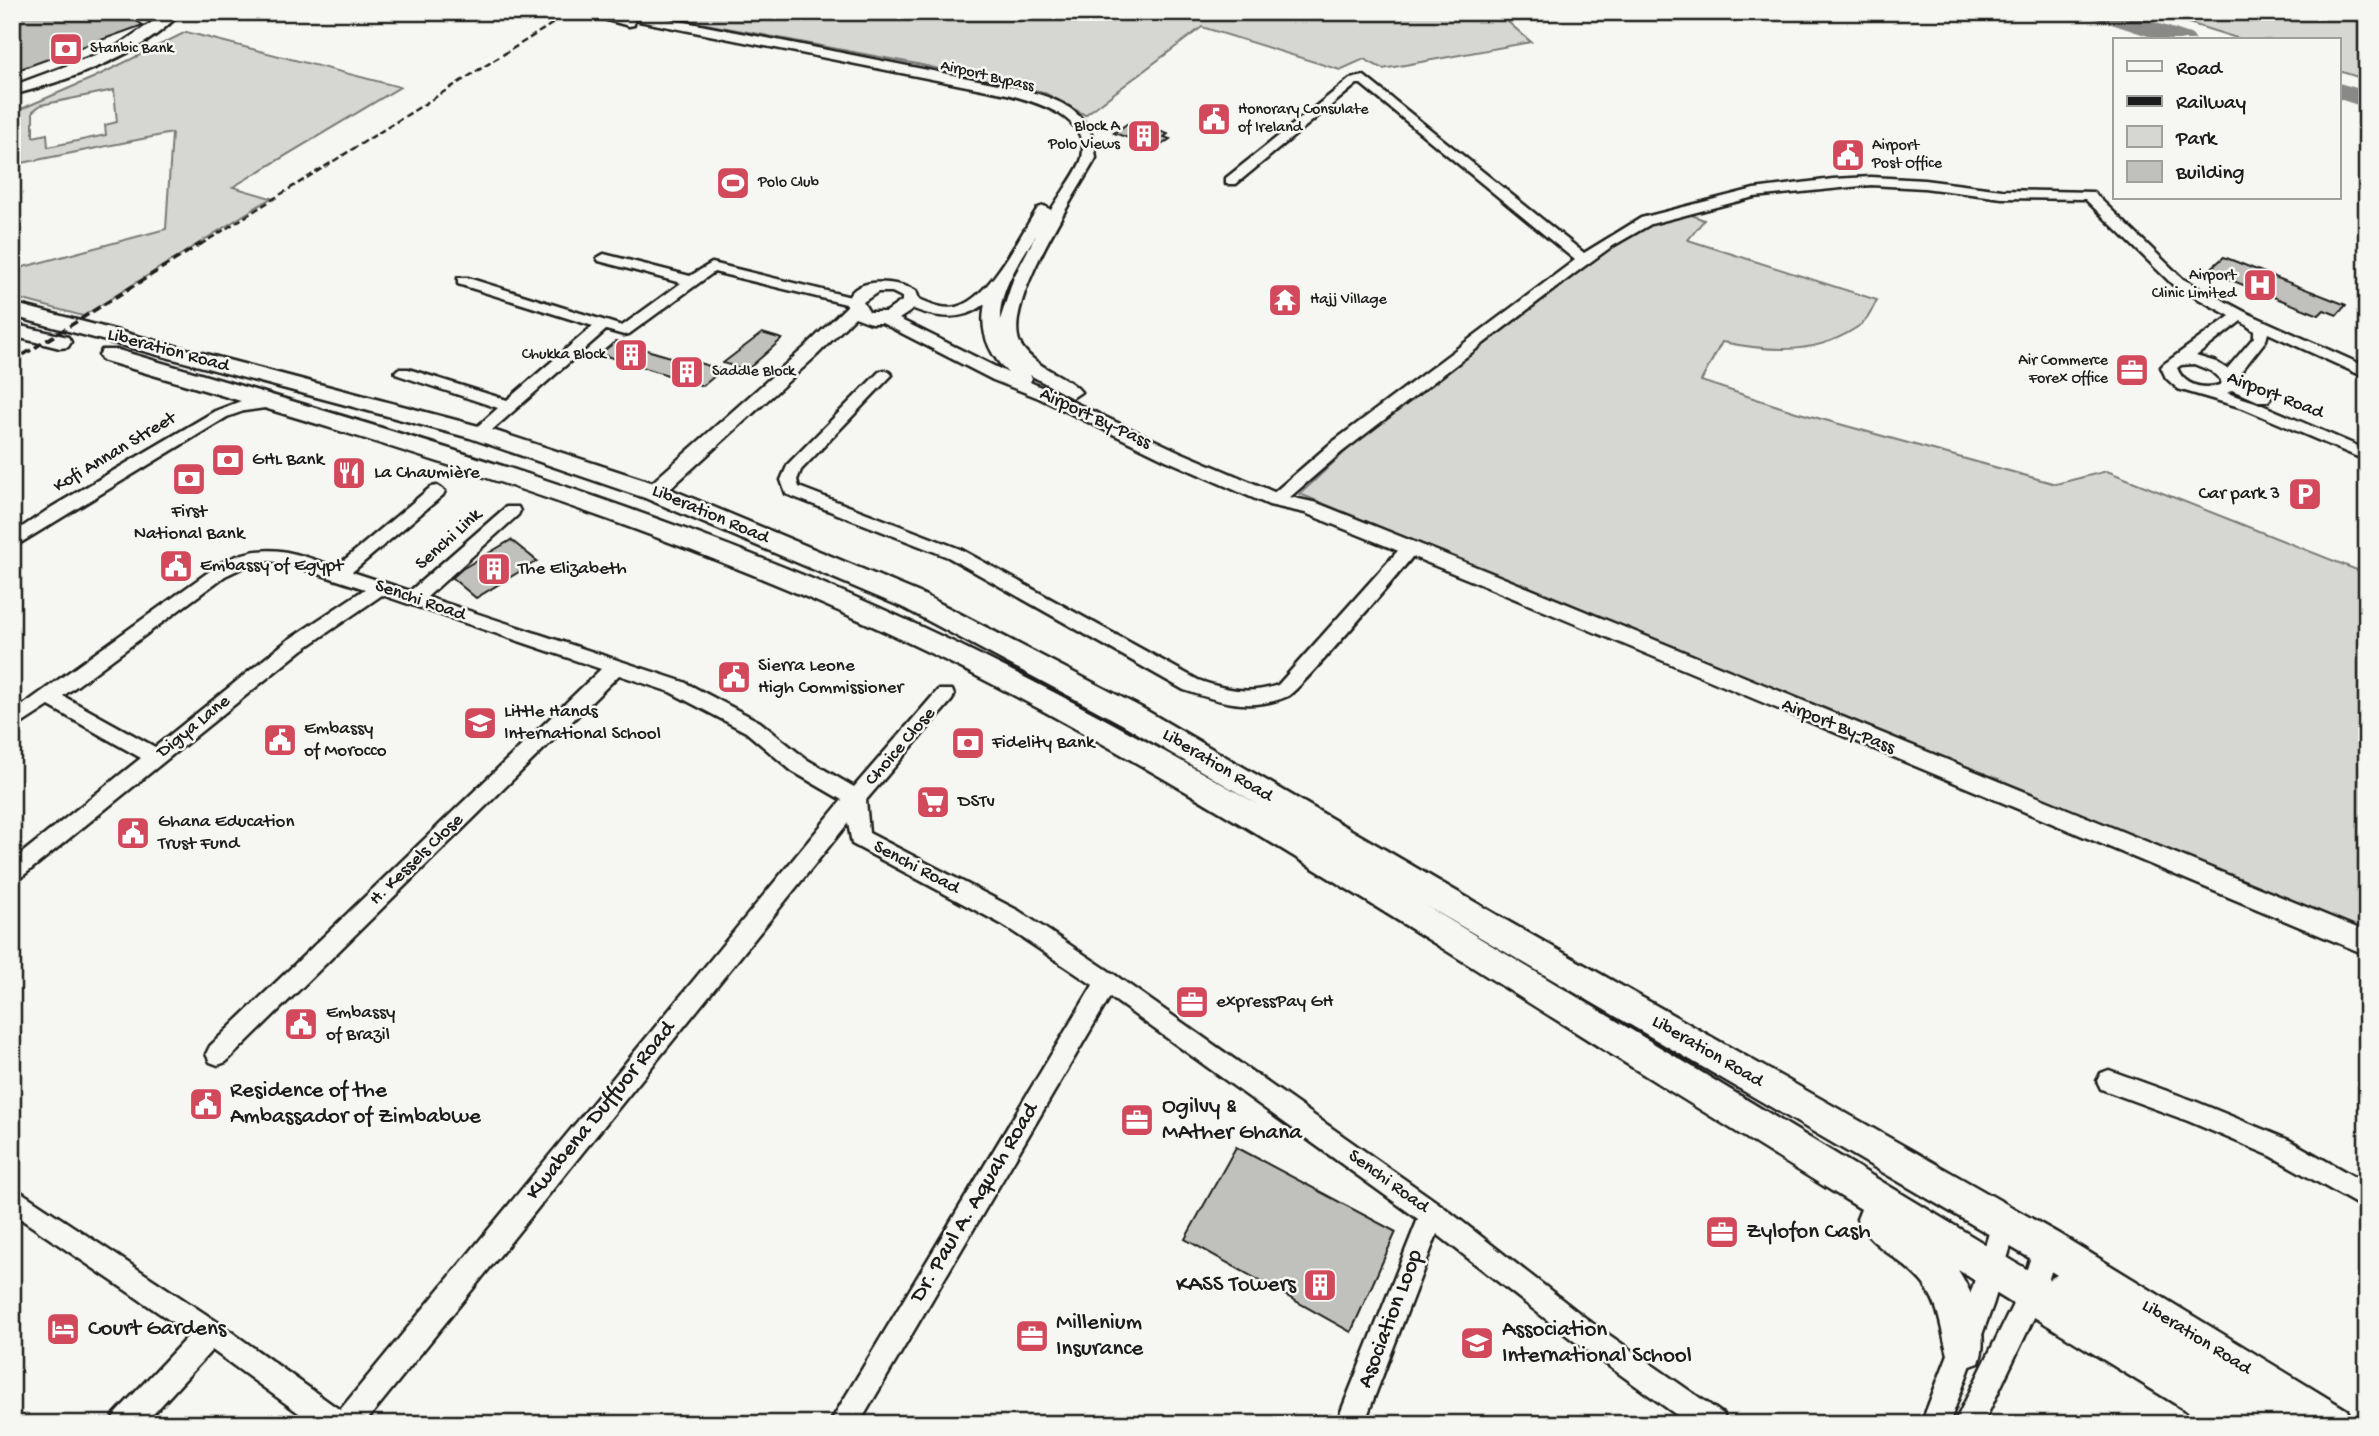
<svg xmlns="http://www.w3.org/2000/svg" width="2379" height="1436" viewBox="0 0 2379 1436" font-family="'Gochi Hand',sans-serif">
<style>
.green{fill:#d6d6d2;stroke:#797977;stroke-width:2;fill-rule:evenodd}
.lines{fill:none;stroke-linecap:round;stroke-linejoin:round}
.taxiway{fill:#898987;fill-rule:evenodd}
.building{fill:#c0c0bd;stroke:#1c1c1c;stroke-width:2}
.minor-casing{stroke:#1c1c1c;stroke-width:5}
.major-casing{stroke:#1c1c1c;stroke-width:5}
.highway-casing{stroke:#1c1c1c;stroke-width:5}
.minor{fill:#f6f6f2;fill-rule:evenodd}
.major{fill:#f6f6f2;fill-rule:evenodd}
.highway{fill:#f6f6f2;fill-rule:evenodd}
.rail-far1{stroke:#1c1c1c;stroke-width:2.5;stroke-dasharray:7 3.5;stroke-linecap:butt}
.rail{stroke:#1c1c1c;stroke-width:3.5;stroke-dasharray:9 4.5;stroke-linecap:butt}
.labels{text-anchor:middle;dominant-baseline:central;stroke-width:5;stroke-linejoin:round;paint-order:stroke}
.far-poi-label{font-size:16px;fill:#1c1c1c;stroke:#f6f6f2;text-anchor:start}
.far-street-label{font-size:16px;fill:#1c1c1c;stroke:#f6f6f2}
.street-label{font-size:19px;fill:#1c1c1c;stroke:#f6f6f2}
.poi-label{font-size:19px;fill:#1c1c1c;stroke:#f6f6f2;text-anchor:start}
.near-poi-label{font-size:23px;fill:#1c1c1c;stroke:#f6f6f2;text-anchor:start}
.near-street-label{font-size:23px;fill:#1c1c1c;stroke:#f6f6f2}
</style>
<rect width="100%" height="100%" fill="#f6f6f2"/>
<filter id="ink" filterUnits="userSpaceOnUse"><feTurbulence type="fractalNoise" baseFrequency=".0143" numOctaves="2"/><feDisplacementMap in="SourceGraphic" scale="14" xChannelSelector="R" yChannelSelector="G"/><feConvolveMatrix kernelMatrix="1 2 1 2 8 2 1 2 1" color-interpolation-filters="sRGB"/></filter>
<g filter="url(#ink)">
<!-- green -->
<g class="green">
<path d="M642,12h852l5,2 32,28 -148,27 -19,-10 -24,11 -138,-43 -117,88 -42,-23 -126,-28z"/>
<path d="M2154,12h213v68l-28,-9v-31h-96z"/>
<path d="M186,32l214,55 -167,100 38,11 -188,118 -71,-19v-27l154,-41 6,-96 -160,32v-52l83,-36zM114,90l3,32 -12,3 1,10 -58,12 -1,-13 -14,3v-26l8,-6z"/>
<path d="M1687,213l17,7 -16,20 189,60c-4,7 -8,18 -14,23 -44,33 -91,29 -141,19l-21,39 95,31 260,72 51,-13 260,103v360l-1067,-440 115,-108 189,-137 53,-28z"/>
</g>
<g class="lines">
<!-- taxiway -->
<g class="taxiway">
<path d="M2086,12h37l70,23 3,5h-36l-70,-23z"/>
<path d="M2339,83l28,8v17l-28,-9z"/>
</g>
</g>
<!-- building -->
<g class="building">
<path d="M12,12h109l22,13 -131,47z"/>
<path d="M1127,124l7,3 4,-3 30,10 -4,3 6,2 -13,9 -43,-15z"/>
<path d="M2224,257l122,48 -9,10 -13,-5 -5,5 -111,-44z"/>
<path d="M762,333l20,6 -35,31 -24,-7z"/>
<path d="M616,341l65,19 2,-2 39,12 -19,16 -103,-32z"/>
<path d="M511,540l26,21 -61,37 -24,-20 10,-9z"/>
<path d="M1236,1147l160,85 -45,100 -166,-93z"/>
</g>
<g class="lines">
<!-- minor casing -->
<g class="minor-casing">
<g id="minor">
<path d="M1364,76l220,177 57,-35 113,-29 79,-10 38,-2 53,3 78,10 91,2 90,87 62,33 122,55v11l-99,-45 -2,7 -30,38 32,17 3,3 -3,3h-10l-25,-11 -6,3 28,9 112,48v11l-124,-53 -65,-19 -12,-11 -5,-11 3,-3 66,-48 -57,-31 -88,-86 -83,-1 -78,-10 -53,-3 -117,12 -103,27 -40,23 -29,21 -240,184 -60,52h-12l-2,-4 2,-4 60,-52 245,-184 -214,-176h-4l-121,100h-10v-6l124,-99zM2241,321l13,10v6l-27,32 -11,-7 -20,-6zM2194,364l17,7 10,9 -1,5c-17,5 -36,1 -43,-17l4,-3z"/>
<path d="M604,254l86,22 22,-13 147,36 2,3 -7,4 -140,-34 -85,62 -5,1 -18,-5 -122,107 -6,1 -8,-5 28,-25 -100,-33 -3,-3 3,-3h10l99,31 86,-74 -135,-42v-6h10l154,48 59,-43 -82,-22 -2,-3z"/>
<path d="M884,370l5,2 3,3 -3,3 -88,92 -4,10 2,7 161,62 238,131c28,10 51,15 80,5l126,-141 6,-2 9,6c-11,16 -121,144 -131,148 -37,16 -68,6 -104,-6l-236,-133 -162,-63 -5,-14 7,-16 91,-92z"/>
<path d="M274,398l8,5 -3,3 -35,5 -17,6 -215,131v-14l40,-27 163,-96 26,-10z"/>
<path d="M437,486l8,5 -2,4 -91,77 58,19 96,-84h12l2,4 -2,4 -91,82 257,85 76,40 46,37 48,28 84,-97h14l2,5 -2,5 -86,100 3,33 150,78 96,64 326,230 151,118 131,91 4,10h-38l-115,-83 -137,-107 -73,190h-28l82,-205 -308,-222 -251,427h-30l264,-439 -90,-60 -151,-81 -4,-21 -484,601h-50l-102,-74 -68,74h-33l4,-10 75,-80 -178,-121v-27l207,137 121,87 502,-610 -50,-29 -46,-39 -76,-40 -51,-17 -393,387 -8,3 -8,-3 -4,-8 4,-8 391,-377 -219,-74 -80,55 -283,229 -7,3v-21l129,-103 -92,-52 -37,24v-17l209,-150c45,-23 71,-11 115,4l95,-80zM268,561l17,2 80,26 -77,51 -133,107 -92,-51 162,-120 25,-12z"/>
<path d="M2109,1070l83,30 97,40 78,44v26l-96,-54 -83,-35 -87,-32 -4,-8 4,-8z"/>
<path d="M2005,1210l9,4 4,9 -25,82 -44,119h-28l46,-119 25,-82 4,-9z"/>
<path d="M2046,1234l9,4 4,9 -18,56 -58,121h-29l66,-134 17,-52z"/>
</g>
</g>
<!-- major casing -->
<g class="major-casing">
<g id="major">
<path d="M167,12h14c-37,43 -115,69 -169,83v-9l102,-38z"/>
<path d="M578,12h57l373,74c44,11 85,20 88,72 -19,35 -99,153 -74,189 16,23 47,29 59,45l-9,6 -42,-23 2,3 -2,4 150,70 101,43 36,8 172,69 878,360v23l-892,-373 -170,-69 -36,-8 -103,-45 -127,-62 -46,-18 -111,-57h-11l-16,-6 -39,39 -155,141h-14l-3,-5 3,-5 157,-139 43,-42c0,-31 51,-26 69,-15l3,8c12,5 24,11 37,8 34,-8 63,-71 82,-99l6,-2 7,4c8,-14 27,-38 31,-52 9,-42 -47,-56 -75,-64l-373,-74v5l-5,1zM1036,235l-22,42 -14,43c-1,-30 20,-60 36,-85zM878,292h14l10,5v4l-16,11h-17l-6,-10zM985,304c-6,28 4,50 23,69l-109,-54 15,-10c25,10 49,12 71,-5z"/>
</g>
</g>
<!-- highway casing -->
<g class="highway-casing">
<g id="highway">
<path d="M12,303l474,125 177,58 259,108 220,114 367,214 550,312 288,176 6,14h-145l-250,-154c16,25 32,65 21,93l-14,5 -14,-5c-10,-26 -9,-53 -26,-77 -18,-25 -57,-40 -68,-67l4,-10c-140,-86 -280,-173 -419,-261 -156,-97 -313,-195 -477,-278 -274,-137 -570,-224 -863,-310l-3,-5 3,-5h16c257,75 517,149 762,258 130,58 255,126 379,197l-137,-81 -218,-116 -259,-110 -175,-60 -458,-122zM1425,905l608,355 24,15 -11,6z"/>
<path d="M12,324l56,13 3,5 -3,5 -8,1 -48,-12z"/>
</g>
</g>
<!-- minor -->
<use href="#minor" class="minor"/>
<!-- major -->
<use href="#major" class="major"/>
<!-- highway -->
<use href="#highway" class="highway"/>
<!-- rail-far1 -->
<path class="rail-far1" d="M200,245l371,-233"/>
<!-- rail -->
<path class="rail" d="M12,362l190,-119"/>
</g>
</g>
<!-- icons -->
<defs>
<g id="bank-square" transform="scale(1.75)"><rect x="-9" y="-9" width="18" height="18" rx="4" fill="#d1495b" stroke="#f6f6f2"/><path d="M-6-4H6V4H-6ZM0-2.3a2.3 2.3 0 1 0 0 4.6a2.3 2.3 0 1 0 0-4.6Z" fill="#fff"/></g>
<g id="civic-square" transform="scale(1.75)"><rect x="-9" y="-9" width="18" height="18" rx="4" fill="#d1495b" stroke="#f6f6f2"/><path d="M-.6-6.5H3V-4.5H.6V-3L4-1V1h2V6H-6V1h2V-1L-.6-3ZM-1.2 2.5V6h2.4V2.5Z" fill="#fff"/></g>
<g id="building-square" transform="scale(1.75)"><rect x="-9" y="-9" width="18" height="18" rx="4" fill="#d1495b" stroke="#f6f6f2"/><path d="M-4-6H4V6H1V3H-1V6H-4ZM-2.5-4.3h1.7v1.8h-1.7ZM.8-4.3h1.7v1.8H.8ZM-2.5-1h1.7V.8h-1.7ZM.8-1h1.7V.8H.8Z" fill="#fff"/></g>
<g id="stadium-square" transform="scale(1.75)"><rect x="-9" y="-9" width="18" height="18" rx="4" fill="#d1495b" stroke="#f6f6f2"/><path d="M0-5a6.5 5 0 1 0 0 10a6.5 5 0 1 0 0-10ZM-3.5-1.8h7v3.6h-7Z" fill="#fff"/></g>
<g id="hospital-square" transform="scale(1.75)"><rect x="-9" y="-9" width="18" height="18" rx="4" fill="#d1495b" stroke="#f6f6f2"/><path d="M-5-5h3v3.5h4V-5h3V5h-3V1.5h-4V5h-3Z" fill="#fff"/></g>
<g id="temple-square" transform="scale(1.75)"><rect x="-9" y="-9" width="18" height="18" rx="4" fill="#d1495b" stroke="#f6f6f2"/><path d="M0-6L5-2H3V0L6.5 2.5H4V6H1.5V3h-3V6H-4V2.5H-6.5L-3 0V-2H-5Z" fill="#fff"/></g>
<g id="office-square" transform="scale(1.75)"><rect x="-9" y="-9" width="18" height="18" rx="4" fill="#d1495b" stroke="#f6f6f2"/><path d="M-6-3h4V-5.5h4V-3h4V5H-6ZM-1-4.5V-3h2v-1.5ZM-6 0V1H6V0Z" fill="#fff"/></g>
<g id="restaurant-square" transform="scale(1.75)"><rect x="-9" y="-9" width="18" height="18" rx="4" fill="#d1495b" stroke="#f6f6f2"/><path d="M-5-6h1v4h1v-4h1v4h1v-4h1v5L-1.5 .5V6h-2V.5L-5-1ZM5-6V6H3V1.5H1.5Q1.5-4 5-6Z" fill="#fff"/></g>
<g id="parking-square" transform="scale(1.75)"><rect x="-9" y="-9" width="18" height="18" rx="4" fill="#d1495b" stroke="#f6f6f2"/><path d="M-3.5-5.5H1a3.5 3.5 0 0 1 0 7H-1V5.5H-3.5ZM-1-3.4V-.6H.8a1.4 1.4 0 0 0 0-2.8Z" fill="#fff"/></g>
<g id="school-square" transform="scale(1.75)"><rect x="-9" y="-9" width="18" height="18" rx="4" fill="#d1495b" stroke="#f6f6f2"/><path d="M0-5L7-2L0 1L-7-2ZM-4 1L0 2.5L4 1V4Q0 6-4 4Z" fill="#fff"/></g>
<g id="supermarket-square" transform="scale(1.75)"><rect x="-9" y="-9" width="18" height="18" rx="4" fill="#d1495b" stroke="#f6f6f2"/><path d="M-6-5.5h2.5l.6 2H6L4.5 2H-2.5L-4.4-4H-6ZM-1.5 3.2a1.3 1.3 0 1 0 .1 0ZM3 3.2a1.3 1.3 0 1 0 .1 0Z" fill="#fff"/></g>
<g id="hotel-square" transform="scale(1.75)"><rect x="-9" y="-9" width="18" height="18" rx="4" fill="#d1495b" stroke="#f6f6f2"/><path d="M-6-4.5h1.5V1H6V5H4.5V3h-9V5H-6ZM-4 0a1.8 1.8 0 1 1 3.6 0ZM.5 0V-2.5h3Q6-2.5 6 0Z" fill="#fff"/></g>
</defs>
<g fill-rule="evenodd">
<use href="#bank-square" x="66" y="49"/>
<use href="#civic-square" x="1214" y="119"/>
<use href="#building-square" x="1144" y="136"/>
<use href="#civic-square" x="1848" y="155"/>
<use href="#stadium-square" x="733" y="183"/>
<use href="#hospital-square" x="2260" y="285"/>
<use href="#temple-square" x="1285" y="300"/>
<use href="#building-square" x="631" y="355"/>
<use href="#office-square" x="2132" y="370"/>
<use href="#building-square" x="687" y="372"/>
<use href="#bank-square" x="228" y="460"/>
<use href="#restaurant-square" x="349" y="473"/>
<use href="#bank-square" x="189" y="479"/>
<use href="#parking-square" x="2305" y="494"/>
<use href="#civic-square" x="176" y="566"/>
<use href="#building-square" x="494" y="569"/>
<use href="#civic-square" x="734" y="677"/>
<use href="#school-square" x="480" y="723"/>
<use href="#civic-square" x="280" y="740"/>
<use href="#bank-square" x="968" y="743"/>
<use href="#supermarket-square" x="933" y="802"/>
<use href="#civic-square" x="133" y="833"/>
<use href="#office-square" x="1192" y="1002"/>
<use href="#civic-square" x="301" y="1024"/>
<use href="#civic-square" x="206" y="1104"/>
<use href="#office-square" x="1137" y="1120"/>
<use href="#office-square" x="1722" y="1232"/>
<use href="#building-square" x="1320" y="1285"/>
<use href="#hotel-square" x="63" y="1329"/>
<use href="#office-square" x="1032" y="1336"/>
<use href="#school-square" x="1477" y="1343"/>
</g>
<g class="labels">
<!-- far-poi labels -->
<g class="far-poi-label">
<text x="90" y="49">Stanbic Bank</text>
<text x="1238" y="110">Honorary Consulate<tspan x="1238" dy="18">of Ireland</tspan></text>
<text x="1120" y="127" text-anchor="end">Block A<tspan x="1120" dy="18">Polo Views</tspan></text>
<text x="1872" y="146">Airport<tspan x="1872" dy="18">Post Office</tspan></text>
<text x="758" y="183">Polo Club</text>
<text x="2236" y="276" text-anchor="end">Airport<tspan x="2236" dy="18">Clinic Limited</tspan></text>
<text x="1310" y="300">Hajj Village</text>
<text x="606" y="355" text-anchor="end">Chukka Block</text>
<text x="2108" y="361" text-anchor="end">Air Commerce<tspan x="2108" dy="18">Forex Office</tspan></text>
<text x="712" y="372">Saddle Block</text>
</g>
<!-- far-street labels -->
<g class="far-street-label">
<text transform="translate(987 77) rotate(13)">Airport Bypass</text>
</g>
<!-- street labels -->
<g class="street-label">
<text transform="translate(168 351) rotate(15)">Liberation Road</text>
<text transform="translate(2275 396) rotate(21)">Airport Road</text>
<text transform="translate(1095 419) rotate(25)">Airport By-Pass</text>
<text transform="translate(115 453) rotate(-31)">Kofi Annan Street</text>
<text transform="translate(710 515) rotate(23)">Liberation Road</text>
<text transform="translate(449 540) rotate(-42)">Senchi Link</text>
<text transform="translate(420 601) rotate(19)">Senchi Road</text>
<text transform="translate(194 727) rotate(-39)">Digya Lane</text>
<text transform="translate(1838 727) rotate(22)">Airport By-Pass</text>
<text transform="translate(901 747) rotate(-49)">Choice Close</text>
<text transform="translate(1217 766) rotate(31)">Liberation Road</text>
<text transform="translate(417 860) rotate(-44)">H. Kessels Close</text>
<text transform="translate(916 868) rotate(28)">Senchi Road</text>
<text transform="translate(1707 1052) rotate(30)">Liberation Road</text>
<text transform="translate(1388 1182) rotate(36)">Senchi Road</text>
<text transform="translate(2196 1338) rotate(32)">Liberation Road</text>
</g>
<!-- poi labels -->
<g class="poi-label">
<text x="252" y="460">GHL Bank</text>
<text x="374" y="473">La Chaumière</text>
<text x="2280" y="494" text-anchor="end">Car park 3</text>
<text x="189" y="512" text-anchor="middle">First<tspan x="189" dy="22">National Bank</tspan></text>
<text x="200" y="566">Embassy of Egypt</text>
<text x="518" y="569">The Elizabeth</text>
<text x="758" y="666">Sierra Leone<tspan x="758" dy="22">High Commissioner</tspan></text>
<text x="504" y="712">Little Hands<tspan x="504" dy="22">International School</tspan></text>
<text x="304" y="729">Embassy<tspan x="304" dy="22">of Morocco</tspan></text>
<text x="992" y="743">Fidelity Bank</text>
<text x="958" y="802">DSTv</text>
<text x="158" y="822">Ghana Education<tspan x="158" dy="22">Trust Fund</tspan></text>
<text x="1216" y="1002">expressPay GH</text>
<text x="326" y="1013">Embassy<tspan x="326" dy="22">of Brazil</tspan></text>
</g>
<!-- near-poi labels -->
<g class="near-poi-label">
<text x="230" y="1091">Residence of the<tspan x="230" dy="26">Ambassador of Zimbabwe</tspan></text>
<text x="1162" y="1107">Ogilvy &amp;<tspan x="1162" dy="26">MAther Ghana</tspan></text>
<text x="1746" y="1232">Zylofon Cash</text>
<text x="1296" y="1285" text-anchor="end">KASS Towers</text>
<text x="1056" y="1323">Millenium<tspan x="1056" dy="26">Insurance</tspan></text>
<text x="88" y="1329">Court Gardens</text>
<text x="1502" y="1330">Association<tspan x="1502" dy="26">International School</tspan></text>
</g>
<!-- near-street labels -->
<g class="near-street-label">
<text transform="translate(601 1111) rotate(-51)">Kwabena Duffuor Road</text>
<text transform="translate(975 1203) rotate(-59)">Dr. Paul A. Aquah Road</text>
<text transform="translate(1391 1319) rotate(-69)">Asociation Loop</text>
</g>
</g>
<!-- margin -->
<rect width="2379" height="1436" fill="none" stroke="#f6f6f2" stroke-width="42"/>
<rect x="21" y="21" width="2337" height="1394" fill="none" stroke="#1c1c1c" stroke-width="2.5" filter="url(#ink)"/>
<!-- legend -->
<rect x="2113" y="38" width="228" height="161" fill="#f6f6f2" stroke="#9f9f9c" stroke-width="2"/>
<rect x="2127" y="61" width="35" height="10" fill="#f6f6f2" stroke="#9f9f9c" stroke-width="2"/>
<text x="2176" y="74" font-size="21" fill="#1c1c1c">Road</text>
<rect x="2127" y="96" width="35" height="10" fill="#1c1c1c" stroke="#9f9f9c" stroke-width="2"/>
<text x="2176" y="108" font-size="21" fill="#1c1c1c">Railway</text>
<rect x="2127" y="126" width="35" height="21" fill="#d6d6d2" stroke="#9f9f9c" stroke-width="2"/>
<text x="2176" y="144" font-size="21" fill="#1c1c1c">Park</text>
<rect x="2127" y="161" width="35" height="21" fill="#c0c0bd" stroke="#9f9f9c" stroke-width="2"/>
<text x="2176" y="178" font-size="21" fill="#1c1c1c">Building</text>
</svg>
